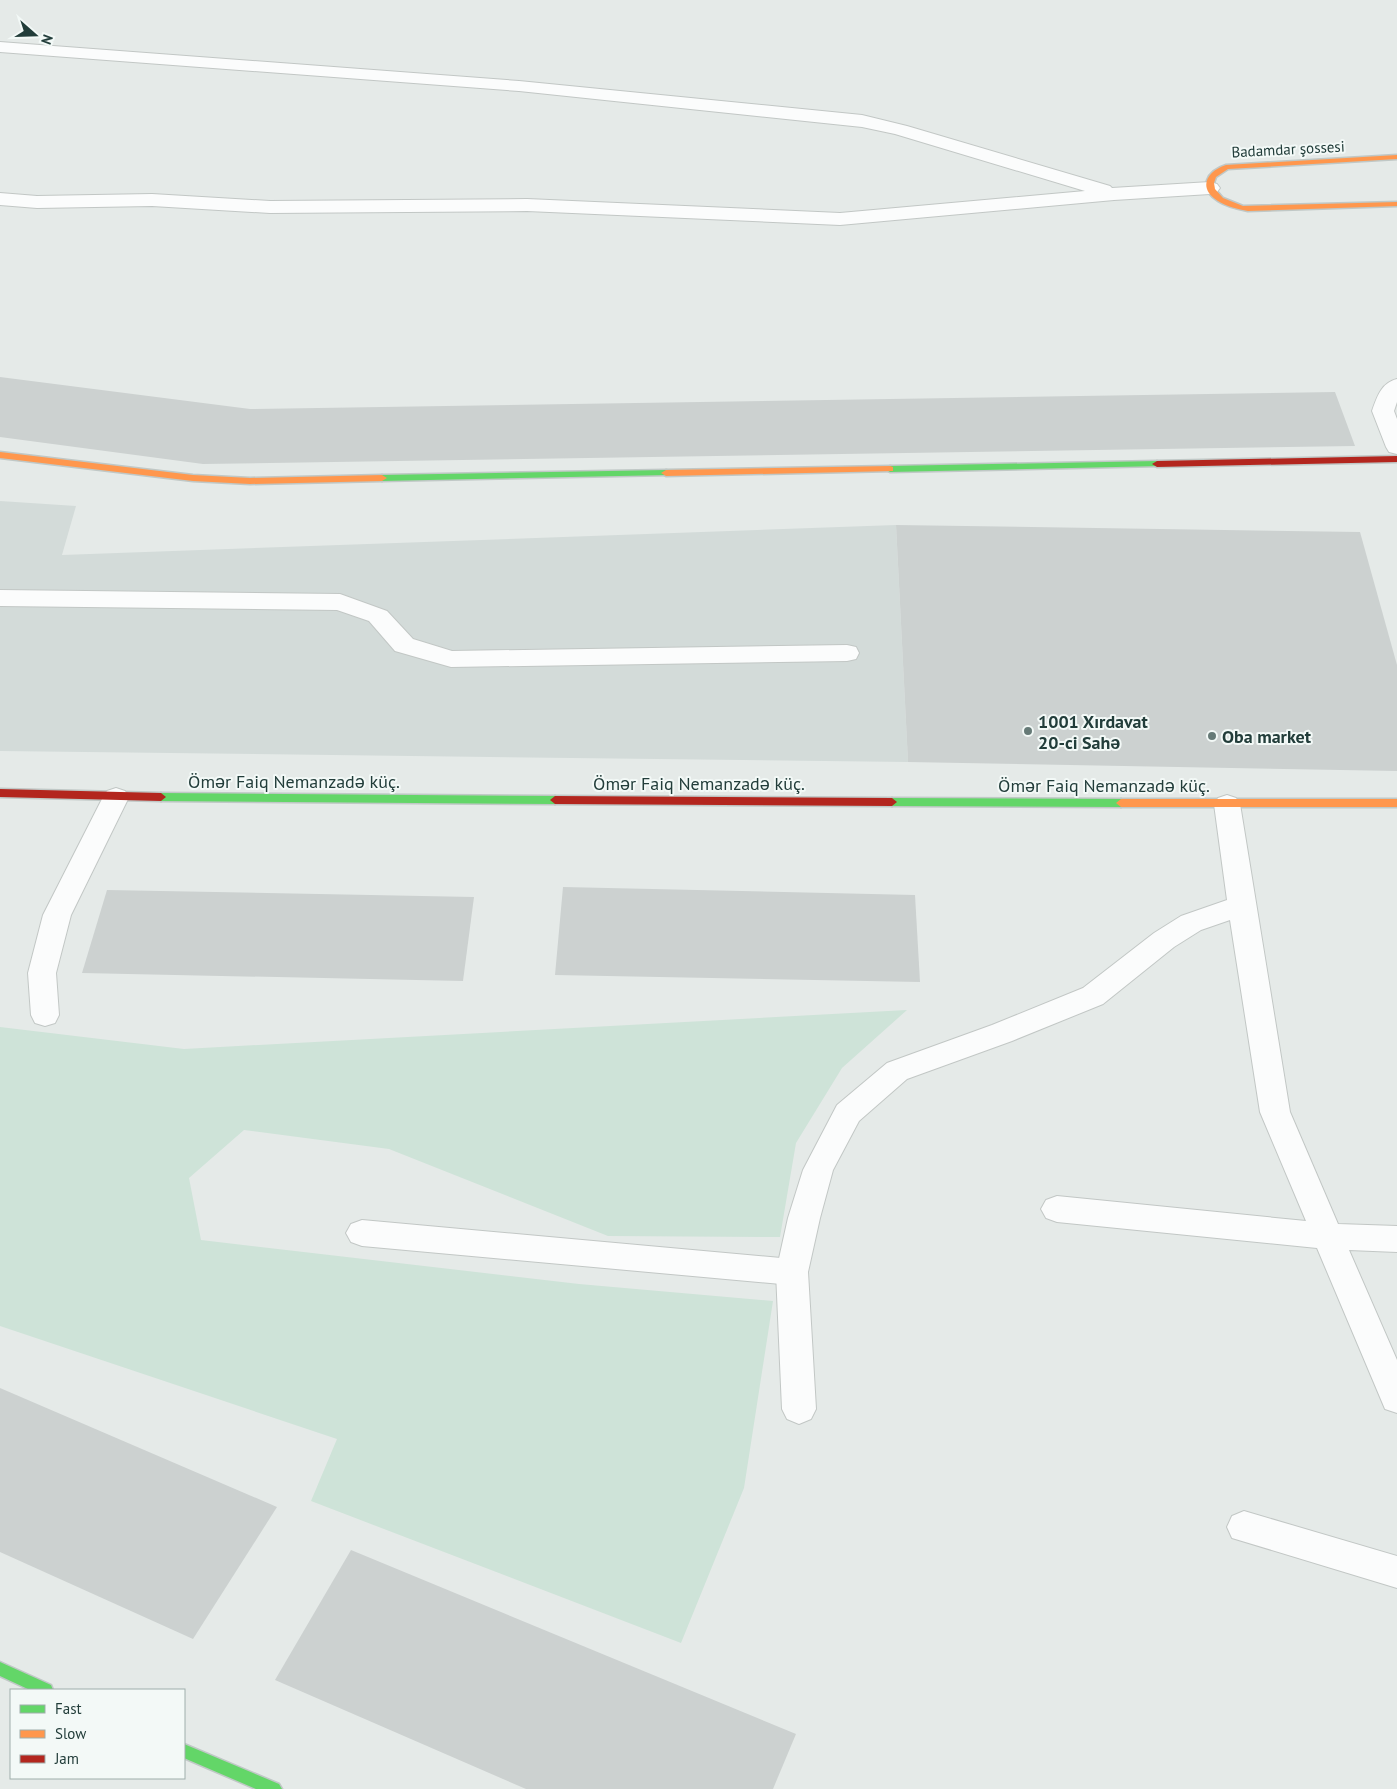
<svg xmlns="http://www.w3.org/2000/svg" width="1397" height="1789" viewBox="0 0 1397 1789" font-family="'PT Sans',sans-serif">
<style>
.built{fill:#d3dbd9}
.green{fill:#cee3d8}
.building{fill:#ccd1d0}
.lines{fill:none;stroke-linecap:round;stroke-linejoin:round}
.lane-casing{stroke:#c2c7c5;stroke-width:2}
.street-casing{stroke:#c2c7c5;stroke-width:2}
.fast-casing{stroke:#c0c8c6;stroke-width:3}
.slow-casing{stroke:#c0c8c6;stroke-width:3}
.jam-casing{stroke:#c0c8c6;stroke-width:3}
.lane{fill:#fbfcfc;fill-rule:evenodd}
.street{fill:#fbfcfc;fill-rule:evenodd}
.fast{fill:#63d668;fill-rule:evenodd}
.slow{fill:#ff974d;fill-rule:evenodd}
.jam{fill:#b3261e;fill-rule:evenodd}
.poi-dot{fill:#667a77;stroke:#f3f9f7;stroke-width:2}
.labels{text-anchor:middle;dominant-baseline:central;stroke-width:4;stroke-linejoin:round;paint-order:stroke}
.far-street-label{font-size:15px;fill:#223d3a;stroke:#f3f9f7}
.poi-label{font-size:18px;font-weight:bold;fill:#223d3a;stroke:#f3f9f7;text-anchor:start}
.street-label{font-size:18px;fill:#223d3a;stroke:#f3f9f7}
</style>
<rect width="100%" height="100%" fill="#e5eae8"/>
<!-- built -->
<path class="built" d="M0,501l76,5 -14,49 834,-30 12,237 -908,-11z"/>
<!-- green -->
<path class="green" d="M907,1010l-65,58 -46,75 -16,94 -172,-1 -219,-87 -145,-19 -55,48 12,62 378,44 194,17 -29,187 -63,155 -370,-142 26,-62 -337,-113v-299l184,22z"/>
<!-- building -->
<g class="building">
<path d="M0,377l250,32 1085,-17 20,54 -1152,18 -203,-27z"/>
<path d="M896,525l464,7 37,133v106l-489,-9z"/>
<path d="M563,887l352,8 5,87 -365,-7z"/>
<path d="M107,890l367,7 -11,84 -381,-8z"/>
<path d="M0,1388l277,119 -84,132 -193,-87z"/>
<path d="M351,1550l445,184 -23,55h-247l-251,-109z"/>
</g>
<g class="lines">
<!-- lane casing -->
<g class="lane-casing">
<g id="lane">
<path d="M0,590l340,4 47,17 26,28 39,12 395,-6 9,2 3,6 -3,6 -9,2 -396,6 -56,-16 -26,-30 -32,-11 -337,-4z"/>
<path d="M362,1220l430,39 11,4 5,9 -5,9 -11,4 -430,-39 -11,-4 -5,-9 5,-9z"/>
</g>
</g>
<!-- street casing -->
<g class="street-casing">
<g id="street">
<path d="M0,42l519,39 343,34 45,11 203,60 2,2 98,-6 7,2 3,4 -3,4 -7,2 -96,6 -274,25 -313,-14 -257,2 -118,-7 -115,2 -37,-3v-12l37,3 115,-2 118,7 257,-2 313,14 245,-22 -190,-57 -33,-7 -343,-36 -519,-39z"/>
<path d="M1397,379v23l-3,9 3,8v35l-8,-2 -3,-5 -14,-36c5,-14 9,-28 25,-32z"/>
<path d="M116,788l9,3 4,6 -58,118 -15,58 3,42 -4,8 -10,3 -10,-3 -4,-8 -3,-42 15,-58 60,-118 4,-6z"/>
<path d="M1227,795l9,3 4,6 50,308 48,112 59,2v26l-48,-2 48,110v53l-12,-4 -68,-161 -260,-26 -11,-4 -5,-9 5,-9 11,-4 249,25 -46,-109 -30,-192 -29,10 -27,17 -71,57 -91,37 -105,38 -48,42 -26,49 -13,48 -12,54 8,137 -5,10 -12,5 -12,-5 -5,-10 -6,-137 12,-54 15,-48 34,-65 50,-42 105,-38 91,-37 71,-55 27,-17 46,-16 -13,-96 4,-6z"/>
<path d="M1244,1511l153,45v32l-165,-50 -5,-11 5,-11z"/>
</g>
</g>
<!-- fast casing -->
<g class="fast-casing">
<g id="fast">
<path d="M1157,461l5,3 -2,2 -270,6 -5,-3 5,-3z"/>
<path d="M666,470l3,1v4l-287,6 -5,-3 5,-3z"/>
<path d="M161,793l394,3 5,4 -5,4 -394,-3 -5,-4z"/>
<path d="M892,798l229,1 5,4 -5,4 -229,-1 -5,-4z"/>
<path d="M0,1662l51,23 2,5h-23l-30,-14z"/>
<path d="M184,1744l95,40 3,5h-26l-72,-31z"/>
</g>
</g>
<!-- slow casing -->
<g class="slow-casing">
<g id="slow">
<path d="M1397,155v4l-169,10 -12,8 -2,6 1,6 8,9 20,8 154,-4v4l-149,5c-10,-2 -21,-4 -30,-10 -21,-13 -11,-30 8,-36z"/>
<path d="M0,452l193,23 57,3 132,-3 5,3 -5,3 -132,3 -57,-3 -193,-23z"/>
<path d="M890,466l3,1v4l-227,5 -5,-3 5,-3z"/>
<path d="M1121,799h276v8h-276l-5,-4z"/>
</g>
</g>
<!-- jam casing -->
<g class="jam-casing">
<g id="jam">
<path d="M1397,456v6l-240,5 -5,-3 5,-3z"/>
<path d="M0,789l161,4 5,4 -5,4 -161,-4z"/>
<path d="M555,796l337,2 5,4 -5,4 -337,-2 -5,-4z"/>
</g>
</g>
<!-- lane -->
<use href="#lane" class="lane"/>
<!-- street -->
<use href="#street" class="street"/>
<!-- fast -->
<use href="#fast" class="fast"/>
<!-- slow -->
<use href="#slow" class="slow"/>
<!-- jam -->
<use href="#jam" class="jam"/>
</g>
<!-- markers -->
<g class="poi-dot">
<circle cx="1028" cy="731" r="5"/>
<circle cx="1212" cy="736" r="5"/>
</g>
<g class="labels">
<!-- far-street labels -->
<g class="far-street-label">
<text transform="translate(1288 149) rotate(-3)">Badamdar şossesi</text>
</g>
<!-- poi labels -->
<g class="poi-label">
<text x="1038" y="721">1001 Xırdavat<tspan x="1038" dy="21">20-ci Sahə</tspan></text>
<text x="1222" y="736">Oba market</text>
</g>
<!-- street labels -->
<g class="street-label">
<text x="294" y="781">Ömər Faiq Nemanzadə küç.</text>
<text x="699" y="783">Ömər Faiq Nemanzadə küç.</text>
<text x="1104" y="785">Ömər Faiq Nemanzadə küç.</text>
</g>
</g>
<!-- legend -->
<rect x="10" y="1689" width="175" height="90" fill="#f3f9f7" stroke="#9faeab"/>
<rect x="20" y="1705" width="25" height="8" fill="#63d668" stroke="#9faeab"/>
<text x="55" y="1714" font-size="15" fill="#223d3a">Fast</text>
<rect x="20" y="1730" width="25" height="8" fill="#ff974d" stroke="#9faeab"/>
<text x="55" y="1739" font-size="15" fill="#223d3a">Slow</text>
<rect x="20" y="1755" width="25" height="8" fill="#b3261e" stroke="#9faeab"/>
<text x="55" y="1764" font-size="15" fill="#223d3a">Jam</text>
<!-- north arrow -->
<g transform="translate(35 35) rotate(110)" stroke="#f3f9f7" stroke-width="4" paint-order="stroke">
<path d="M0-4L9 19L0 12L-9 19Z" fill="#223d3a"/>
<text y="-8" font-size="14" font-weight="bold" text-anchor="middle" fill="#223d3a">N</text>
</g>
</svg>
